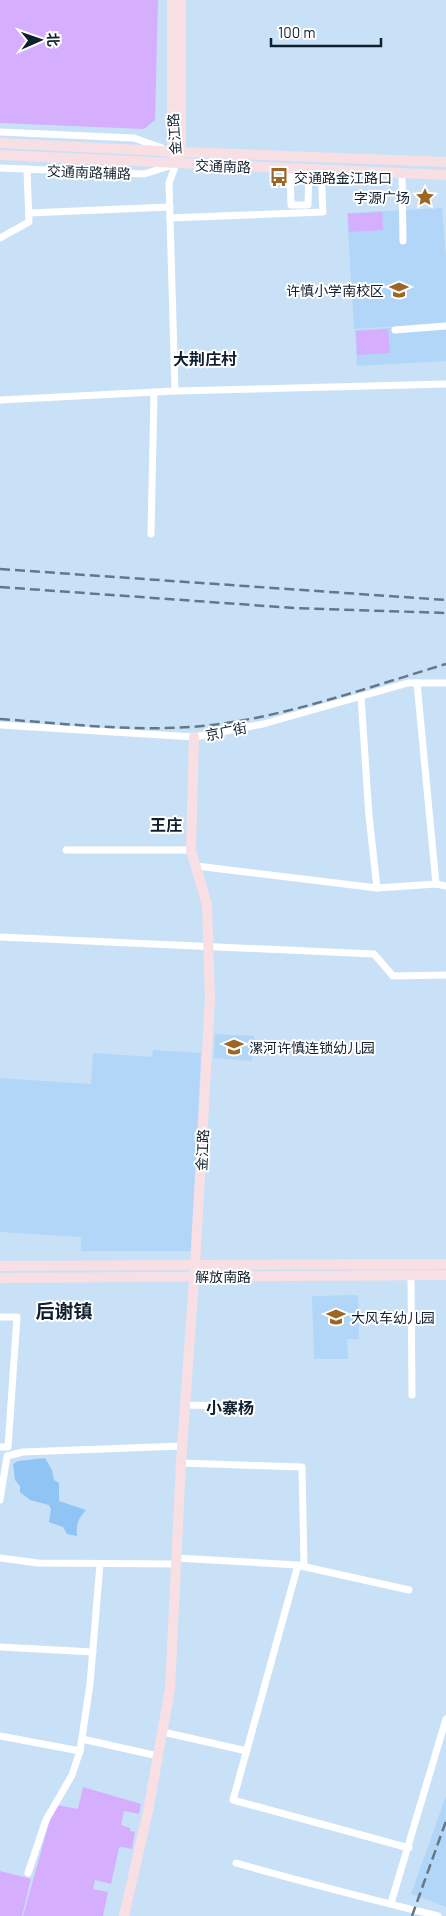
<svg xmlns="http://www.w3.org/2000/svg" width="446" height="1916" viewBox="0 0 446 1916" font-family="Barlow,'Noto Sans SC',sans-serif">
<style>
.built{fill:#b2d6f8}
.green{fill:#d5aefe}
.water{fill:#90c4f4}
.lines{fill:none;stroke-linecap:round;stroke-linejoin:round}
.street{stroke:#fff;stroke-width:7}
.secondary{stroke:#f8dfe4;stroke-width:10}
.rail{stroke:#647788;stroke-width:2.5;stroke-dasharray:10 5;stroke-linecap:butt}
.labels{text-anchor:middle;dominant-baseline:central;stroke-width:4;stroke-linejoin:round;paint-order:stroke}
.street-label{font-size:14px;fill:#11202e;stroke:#fff}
.poi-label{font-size:14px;fill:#11202e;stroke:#fff;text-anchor:start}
.quarter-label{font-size:16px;font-weight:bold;fill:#11202e;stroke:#fff}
.district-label{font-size:19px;font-weight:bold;fill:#11202e;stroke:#fff}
</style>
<rect width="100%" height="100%" fill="#c9e1f7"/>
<!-- built -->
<g class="built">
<path d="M442,208l4,50v65l-92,6 -7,-116z"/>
<path d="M446,324v37l-89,5 -2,-36z"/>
<path d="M215,1034l39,2 -2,25 -38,-3z"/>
<path d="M153,1050l48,3 -9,198h-111v-14l-81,-5v-154l91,6 2,-31 59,4z"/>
<path d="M358,1295l1,44h-12l1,20h-34l-2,-63z"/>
<path d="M446,1796v111l-35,-13z"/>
</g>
<!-- green -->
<g class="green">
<path d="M0,0h158l-3,120 -11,9 -144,-6z"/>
<path d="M382,212l1,18 -34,2 -1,-18z"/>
<path d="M388,329l2,24 -33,2 -1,-24z"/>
<path d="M83,1787l58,17 -2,10 -15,-3 -3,14 9,3v3l5,1 -3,17 -10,-2 -3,1 -8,36 -16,-4 -2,9 15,3 -5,24h-80l28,-100 6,-11 21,4z"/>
<path d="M0,1871l31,8 -9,37h-22z"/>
</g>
<!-- water -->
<path class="water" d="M45,1458l7,12 2,10 5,3v18l27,9c-8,9 -10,14 -9,26l-10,-2 -4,-7 -14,-5 2,-13 -2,-4 -19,-5 -10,-8v-6l-5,-6 -2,-16 5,-3z"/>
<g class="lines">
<!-- street -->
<g class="street">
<path d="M0,132l134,6 28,10"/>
<path d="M176,164l-7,19 6,208 271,-7"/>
<path d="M0,168l144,6 29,-9"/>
<path d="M290,169l1,36h17l1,-36"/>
<path d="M402,173l1,68"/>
<path d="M29,213l141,-6"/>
<path d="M170,218l153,-6 -2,-42"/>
<path d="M0,238l29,-16 -2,-53"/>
<path d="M395,330l51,-4"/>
<path d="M0,400l175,-9"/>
<path d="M151,534l3,-142"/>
<path d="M0,725l194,12 69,-13 145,-41h38"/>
<path d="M66,850h125"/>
<path d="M196,866l181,22 -8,-72 -8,-119"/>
<path d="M436,884l10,2"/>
<path d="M377,888l59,-4 -19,-201"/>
<path d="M0,937l374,17 19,22 53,-1"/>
<path d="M411,1276l1,119"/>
<path d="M0,1317h17l-9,130h-8"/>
<path d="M185,1405l41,1"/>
<path d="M181,1463l121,4 2,99"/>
<path d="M0,1500l7,-44 16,-4 159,-6"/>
<path d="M0,1558l38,5 138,1"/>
<path d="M176,1558l122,7 -65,235 176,48"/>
<path d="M301,1566l108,24"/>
<path d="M0,1647l93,5"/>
<path d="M163,1732l84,19"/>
<path d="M0,1736l80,15"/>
<path d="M82,1739l76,17"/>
<path d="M236,1863c67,19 134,36 202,53"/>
<path d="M28,1873l18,-53 26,-45 8,-24 10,-67 10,-120"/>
<path d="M391,1903l55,-184"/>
</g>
<!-- secondary -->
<g class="secondary">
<path d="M172,0v152l1,4"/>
<path d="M0,143l181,9 265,10"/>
<path d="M0,155l446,20"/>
<path d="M178,158l3,-6v-152"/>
<path d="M0,1266l446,-2"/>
<path d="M0,1278l446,-3"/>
<path d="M124,1916l24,-105 22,-122 11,-226 14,-198 15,-267 -3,-93 -16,-55 3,-113"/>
</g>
<!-- rail -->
<g class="rail">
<path d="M0,569l446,31"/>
<path d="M0,587l294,21 152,5"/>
<path d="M0,719c70,5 142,14 212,6 80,-10 157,-38 234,-61"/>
<path d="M412,1916l34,-95"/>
</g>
</g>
<!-- icons -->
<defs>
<g id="bus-bare" transform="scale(1.5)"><path d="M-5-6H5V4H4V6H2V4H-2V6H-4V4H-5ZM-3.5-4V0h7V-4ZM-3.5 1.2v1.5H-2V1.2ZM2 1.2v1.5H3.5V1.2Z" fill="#9e6623" stroke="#fff" stroke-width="2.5" paint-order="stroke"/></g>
<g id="sight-bare" transform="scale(1.5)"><path d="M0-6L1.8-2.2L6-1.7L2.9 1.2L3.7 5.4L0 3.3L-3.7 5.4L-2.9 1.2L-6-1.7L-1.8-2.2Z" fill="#9e6623" stroke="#fff" stroke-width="2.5" paint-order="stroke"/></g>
<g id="school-bare" transform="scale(1.5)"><path d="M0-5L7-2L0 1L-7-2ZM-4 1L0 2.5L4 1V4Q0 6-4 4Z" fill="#9e6623" stroke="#fff" stroke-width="2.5" paint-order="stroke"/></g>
</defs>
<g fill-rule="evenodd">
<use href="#bus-bare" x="279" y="177"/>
<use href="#sight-bare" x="425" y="197"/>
<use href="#school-bare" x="399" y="290"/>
<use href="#school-bare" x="234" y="1047"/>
<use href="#school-bare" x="336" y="1317"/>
</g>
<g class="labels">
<!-- street labels -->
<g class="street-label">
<text transform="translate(174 134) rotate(-94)">金江路</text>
<text transform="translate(223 166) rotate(2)">交通南路</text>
<text transform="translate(89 172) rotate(2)">交通南路辅路</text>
<text transform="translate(226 731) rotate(-11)">京广街</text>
<text transform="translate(202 1150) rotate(-87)">金江路</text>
<text x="223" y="1276">解放南路</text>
</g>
<!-- poi labels -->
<g class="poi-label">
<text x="294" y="177">交通路金江路口</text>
<text x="410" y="197" text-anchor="end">字源广场</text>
<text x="384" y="290" text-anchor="end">许慎小学南校区</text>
<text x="249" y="1047">漯河许慎连锁幼儿园</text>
<text x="351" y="1317">大风车幼儿园</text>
</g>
<!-- quarter labels -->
<g class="quarter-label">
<text x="205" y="358">大荆庄村</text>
<text x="166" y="824">王庄</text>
<text x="230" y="1407">小寨杨</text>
</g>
<!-- district labels -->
<g class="district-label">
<text x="64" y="1310">后谢镇</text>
</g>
</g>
<!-- north arrow -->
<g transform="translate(40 40) rotate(88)" stroke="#ffffff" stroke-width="4" paint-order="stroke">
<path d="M0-4L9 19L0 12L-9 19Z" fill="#11202e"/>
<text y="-8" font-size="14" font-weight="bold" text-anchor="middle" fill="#11202e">北</text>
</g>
<!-- scale -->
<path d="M271 38v8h110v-8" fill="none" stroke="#11202e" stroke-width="2.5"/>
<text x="278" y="38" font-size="15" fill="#11202e" stroke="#ffffff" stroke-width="4" paint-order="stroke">100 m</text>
</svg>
